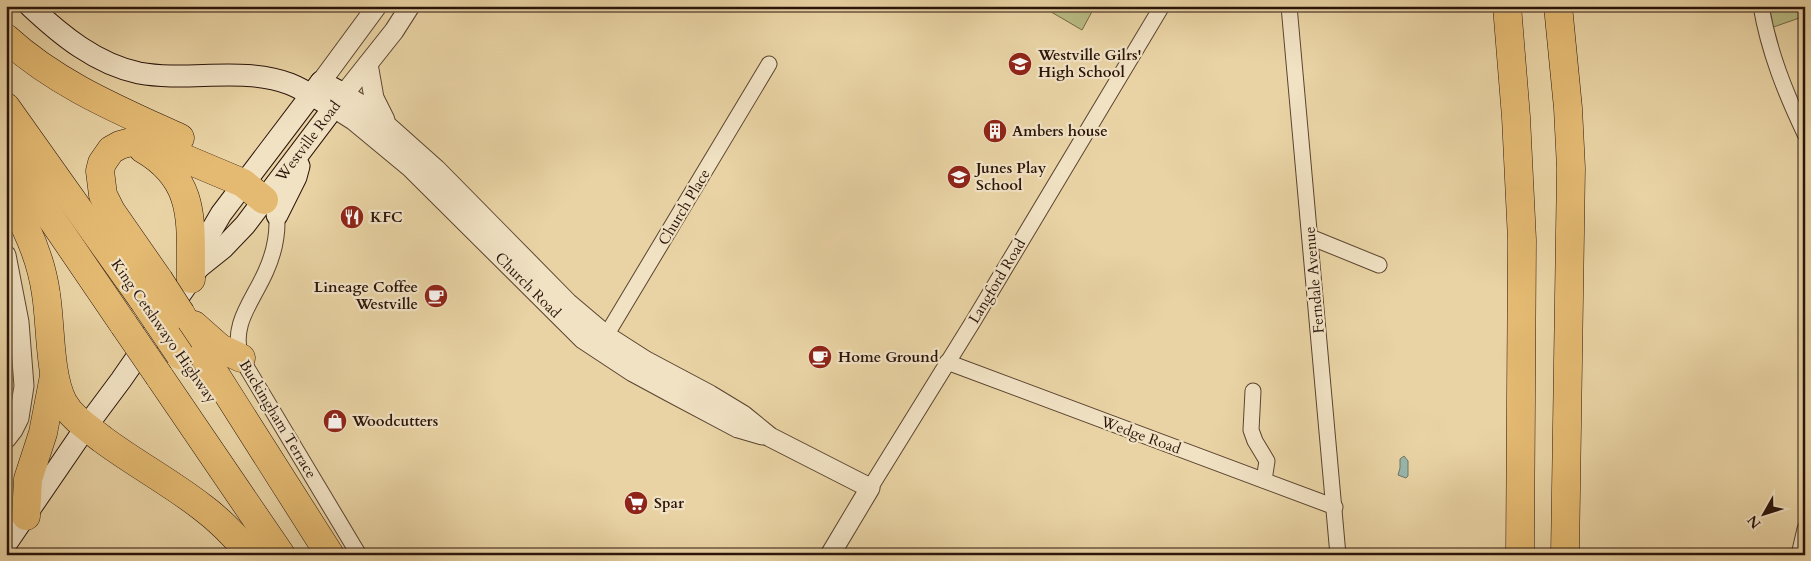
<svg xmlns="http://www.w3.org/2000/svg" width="1811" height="561" viewBox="0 0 1811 561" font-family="Cardo,serif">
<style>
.green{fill:#b9bc84;stroke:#726847}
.water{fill:#98b7ac;stroke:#6c766b}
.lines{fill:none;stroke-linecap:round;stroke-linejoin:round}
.minor-casing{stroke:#5a4430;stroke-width:17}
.tertiary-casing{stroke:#5a4430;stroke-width:21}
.secondary-casing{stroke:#2a140a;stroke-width:23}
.motorway-casing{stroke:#2a140a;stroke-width:29}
.minor{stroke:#f1e2c4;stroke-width:15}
.tertiary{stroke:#f1e2c4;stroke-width:19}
.secondary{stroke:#f1e2c4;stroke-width:21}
.motorway{stroke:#e4ba72;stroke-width:28}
.motorway-bridge-casing{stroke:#2a140a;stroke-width:29;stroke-linecap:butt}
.motorway-bridge{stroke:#e4ba72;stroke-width:28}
.labels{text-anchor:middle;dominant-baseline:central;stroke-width:4.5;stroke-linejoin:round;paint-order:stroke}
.poi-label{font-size:15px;font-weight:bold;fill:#2a140a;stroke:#f1e2c4;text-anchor:start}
.street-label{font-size:15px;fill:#2a140a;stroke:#f1e2c4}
</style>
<rect width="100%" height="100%" fill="#e9d3a4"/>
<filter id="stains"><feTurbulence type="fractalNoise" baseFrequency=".004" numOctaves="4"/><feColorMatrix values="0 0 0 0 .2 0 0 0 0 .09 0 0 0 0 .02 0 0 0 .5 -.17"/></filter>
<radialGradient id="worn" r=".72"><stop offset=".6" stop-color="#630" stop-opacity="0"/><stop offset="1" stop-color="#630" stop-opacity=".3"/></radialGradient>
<!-- green -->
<g class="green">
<path d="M1041,6h54l-13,24z"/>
<path d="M1761,6h44v10l-40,14z"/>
</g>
<!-- water -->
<path class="water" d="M1404,456l4,5v15l-2,2 -8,-3 2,-7v-9z"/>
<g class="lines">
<!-- minor casing -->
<g class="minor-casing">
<g id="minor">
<path d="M1289,6l49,549"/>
<path d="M1761,6c8,46 24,86 44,128"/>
<path d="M276,207c3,22 -1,44 -10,64 -13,30 -36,53 -25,87l118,197"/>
<path d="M1310,237l69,28"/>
<path d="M601,344l168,-280"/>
<path d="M947,362l388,145"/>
<path d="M1253,391l-2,39 4,11 12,20 -3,19"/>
<path d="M870,488l104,-168 188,-314"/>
<path d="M1799,555l6,-26"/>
</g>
</g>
<!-- tertiary casing -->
<g class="tertiary-casing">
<g id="tertiary">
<path d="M410,6l-16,25 -50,63 18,11 28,23 46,41 132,134 39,33 39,25 64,34 33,20 27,22 100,51 -40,67"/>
<path d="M368,64l6,34 11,22"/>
<path d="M321,82l56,-76"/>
<path d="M334,108l19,12 58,48 172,171 50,33 37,20 68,36 24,7"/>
<path d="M6,255l13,67 5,64 -5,32 -6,12 -7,9"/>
</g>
</g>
<!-- secondary casing -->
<g class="secondary-casing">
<g id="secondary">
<path d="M30,6c31,29 66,58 109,67 49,9 104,-7 151,11 15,6 29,16 44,24"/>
<path d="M277,215l19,-38 3,-11"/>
<path d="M198,268l25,-20 22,-23 99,-131 -23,-12"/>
<path d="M6,544l80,-117 35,-47 70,-101 7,-11 9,-30 14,-24 100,-132"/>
</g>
</g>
<!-- motorway casing -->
<g class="motorway-casing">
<g id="motorway">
<path d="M1507,6l9,111 6,123 -2,315"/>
<path d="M1558,6l10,102 3,60 -6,387"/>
<path d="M6,38c50,46 113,72 174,100"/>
<path d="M6,107l137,193"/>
<path d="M143,149c55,32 47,75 48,130"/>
<path d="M6,152l118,173"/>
<path d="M6,192c20,32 35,65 40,102 5,31 3,81 17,108 9,16 25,26 39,37 32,24 68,43 100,68 19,14 34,30 49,48"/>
<path d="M159,280l-48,-69 -8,-16 -3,-24 2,-8 9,-13 9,-5 11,-3 17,1 95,40 21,17"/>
<path d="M181,314l22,41 127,200"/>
<path d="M194,325l26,23 21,10"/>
<path d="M159,376l122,179"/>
<path d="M26,516l2,-37 15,-46 11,-57"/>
</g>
</g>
<!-- minor -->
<use href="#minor" class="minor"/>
<!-- tertiary -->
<use href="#tertiary" class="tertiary"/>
<!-- secondary -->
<use href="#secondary" class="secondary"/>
<!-- motorway -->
<use href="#motorway" class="motorway"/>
<!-- motorway-bridge casing -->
<g class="motorway-bridge-casing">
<g id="motorway-bridge">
<path d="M159,280l22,34"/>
<path d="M143,300l37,55"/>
<path d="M124,325l35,51"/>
</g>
</g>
<!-- motorway-bridge -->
<use href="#motorway-bridge" class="motorway-bridge"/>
</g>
<!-- icons -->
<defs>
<g id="school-disc" transform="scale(1.25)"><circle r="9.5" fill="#8f2418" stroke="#f1e2c4"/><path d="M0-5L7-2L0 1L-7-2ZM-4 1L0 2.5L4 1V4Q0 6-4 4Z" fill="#fff"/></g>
<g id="building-disc" transform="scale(1.25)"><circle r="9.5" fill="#8f2418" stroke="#f1e2c4"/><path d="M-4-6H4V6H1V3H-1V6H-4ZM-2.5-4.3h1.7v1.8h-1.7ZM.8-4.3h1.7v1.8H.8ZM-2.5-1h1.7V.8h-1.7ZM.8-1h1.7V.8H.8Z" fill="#fff"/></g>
<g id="restaurant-disc" transform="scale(1.25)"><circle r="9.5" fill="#8f2418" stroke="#f1e2c4"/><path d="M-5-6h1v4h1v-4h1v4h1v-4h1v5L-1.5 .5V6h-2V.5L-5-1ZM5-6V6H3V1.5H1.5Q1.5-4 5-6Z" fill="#fff"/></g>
<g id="cafe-disc" transform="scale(1.25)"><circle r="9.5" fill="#8f2418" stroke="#f1e2c4"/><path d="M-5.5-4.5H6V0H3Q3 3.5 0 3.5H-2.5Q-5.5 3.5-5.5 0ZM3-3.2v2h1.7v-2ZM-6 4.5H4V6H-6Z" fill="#fff"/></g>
<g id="shop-disc" transform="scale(1.25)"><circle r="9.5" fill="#8f2418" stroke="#f1e2c4"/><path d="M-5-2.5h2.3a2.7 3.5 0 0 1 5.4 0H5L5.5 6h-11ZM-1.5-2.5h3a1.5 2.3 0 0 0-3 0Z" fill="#fff"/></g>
<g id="supermarket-disc" transform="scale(1.25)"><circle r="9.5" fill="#8f2418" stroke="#f1e2c4"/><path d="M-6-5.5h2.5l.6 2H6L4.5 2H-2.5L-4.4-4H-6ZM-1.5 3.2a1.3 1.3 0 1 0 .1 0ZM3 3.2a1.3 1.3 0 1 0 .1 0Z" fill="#fff"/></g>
</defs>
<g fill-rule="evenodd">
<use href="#school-disc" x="1020" y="64"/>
<use href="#building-disc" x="995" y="131"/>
<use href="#school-disc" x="959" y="177"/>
<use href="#restaurant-disc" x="352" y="217"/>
<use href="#cafe-disc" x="436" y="296"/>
<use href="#cafe-disc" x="820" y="357"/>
<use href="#shop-disc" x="335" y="421"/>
<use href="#supermarket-disc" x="636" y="503"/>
</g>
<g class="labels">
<!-- poi labels -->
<g class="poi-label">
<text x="1038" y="55">Westville Gilrs'<tspan x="1038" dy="17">High School</tspan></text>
<text x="1012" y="131">Ambers house</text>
<text x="976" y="168">Junes Play<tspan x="976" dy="17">School</tspan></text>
<text x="370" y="217">KFC</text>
<text x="418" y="287" text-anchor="end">Lineage Coffee<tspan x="418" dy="17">Westville</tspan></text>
<text x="838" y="357">Home Ground</text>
<text x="352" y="421">Woodcutters</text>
<text x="654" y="503">Spar</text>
</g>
<!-- street labels -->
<g class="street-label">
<text transform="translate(308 141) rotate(-53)">Westville Road</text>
<text transform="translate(684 207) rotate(-59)">Church Place</text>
<text transform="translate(1314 280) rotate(-95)">Ferndale Avenue</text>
<text transform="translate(997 281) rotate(-59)">Langford Road</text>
<text transform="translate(528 285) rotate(45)">Church Road</text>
<text transform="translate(164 331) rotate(55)">King Cetshwayo Highway</text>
<text transform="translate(278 419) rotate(59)">Buckingham Terrace</text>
<text transform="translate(1141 435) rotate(20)">Wedge Road</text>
</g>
</g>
<!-- margin -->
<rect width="1811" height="561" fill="none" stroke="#e9d3a4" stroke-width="25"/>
<rect x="8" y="8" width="1796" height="546" fill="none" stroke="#2a140a" stroke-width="2.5"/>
<rect x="12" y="12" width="1786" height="536" fill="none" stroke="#2a140a"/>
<!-- north arrow -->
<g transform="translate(1764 514) rotate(231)" stroke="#f1e2c4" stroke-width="4" paint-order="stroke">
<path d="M0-4L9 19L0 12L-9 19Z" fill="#2a140a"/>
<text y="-8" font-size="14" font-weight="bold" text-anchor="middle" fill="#2a140a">N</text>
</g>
<rect width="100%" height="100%" filter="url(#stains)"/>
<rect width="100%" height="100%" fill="url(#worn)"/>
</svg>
